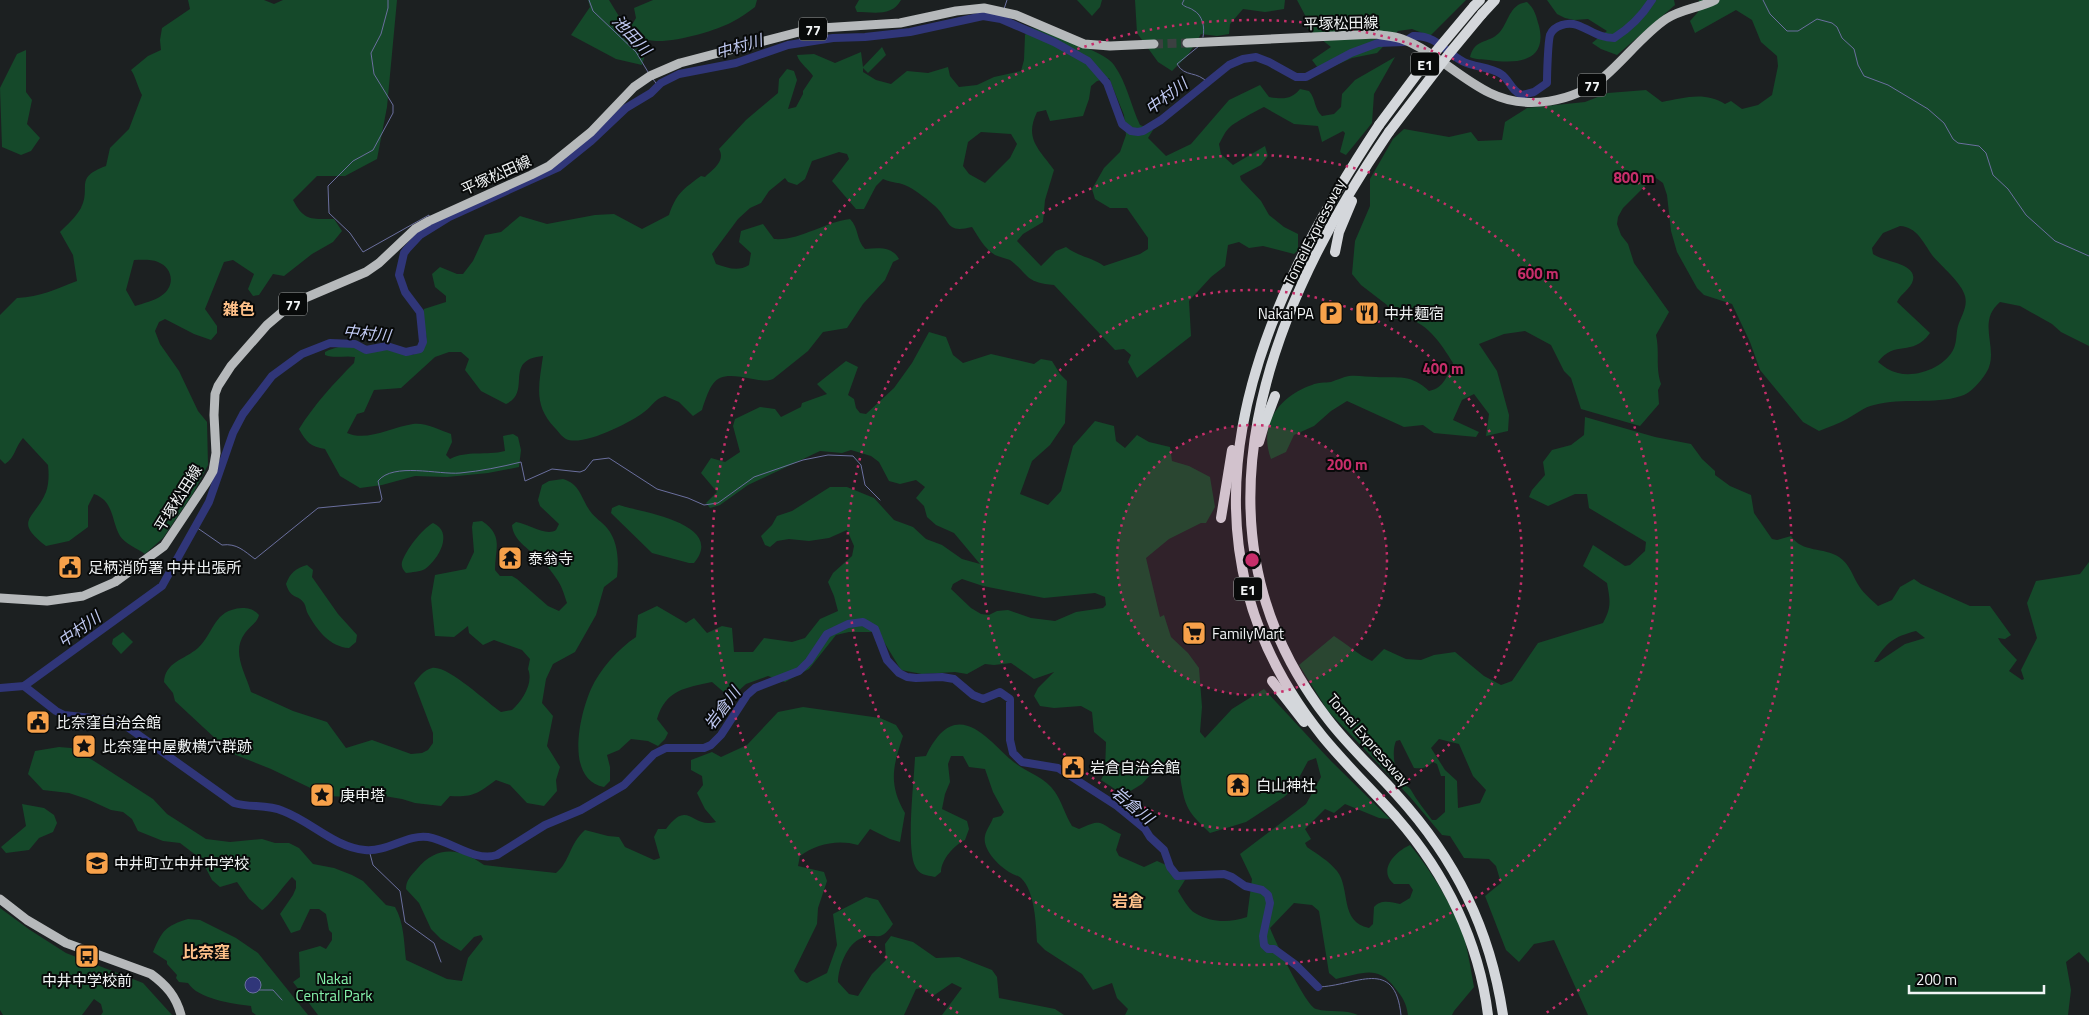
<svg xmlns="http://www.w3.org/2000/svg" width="2089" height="1015" viewBox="0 0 2089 1015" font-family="'Titillium Web','Noto Sans JP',sans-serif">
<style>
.green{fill:#15492a;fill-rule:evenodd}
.water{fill:#303679;stroke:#6a6f9e}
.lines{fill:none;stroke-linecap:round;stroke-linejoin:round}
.stream{stroke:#6a6f9e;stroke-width:1}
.river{stroke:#303679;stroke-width:8}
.major-tunnel{stroke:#3c4041;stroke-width:9;stroke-dasharray:9 4.5;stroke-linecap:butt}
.major{stroke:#b6b9bb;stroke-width:9}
.highway{stroke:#d4d7db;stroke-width:10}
.highway-bridge{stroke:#d4d7db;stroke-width:10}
.ring{fill:none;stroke:#c72e6a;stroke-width:2.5;stroke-dasharray:2.5 5}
.labels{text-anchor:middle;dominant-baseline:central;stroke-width:4;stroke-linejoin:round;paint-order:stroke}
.shield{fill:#080a0a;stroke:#abaeae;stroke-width:1}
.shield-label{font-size:14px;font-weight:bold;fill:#f1f4f5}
.street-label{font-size:15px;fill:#f1f4f5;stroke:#080a0a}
.poi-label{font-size:15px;fill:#f1f4f5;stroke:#080a0a;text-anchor:start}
.park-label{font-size:15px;fill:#84f2aa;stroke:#080a0a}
.water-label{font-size:16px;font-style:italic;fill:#bec7ef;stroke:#080a0a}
.neighbourhood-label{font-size:16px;font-weight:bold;fill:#fdc089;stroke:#080a0a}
.centre{fill:#c72e6a;stroke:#080a0a;stroke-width:2.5}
.ring-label{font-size:15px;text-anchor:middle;font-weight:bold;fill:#c72e6a;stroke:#080a0a;stroke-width:4;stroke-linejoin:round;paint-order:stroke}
</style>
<rect width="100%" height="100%" fill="#1c2021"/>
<!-- green -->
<g class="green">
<path d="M188,0h76l10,4 9,-4h114l-10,107 -10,52 -32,17h-28l-24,24c11,21 18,19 41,19l8,12 -9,11 -21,12 -28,22 -11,-2 -14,21 -6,1 -5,-7 6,-15 -21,-14 -9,2 -19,47 12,17v7l-6,7 -17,-6 -29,-15 -6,3 -4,9 5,13 19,27 19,40 9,11 1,43 -14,27 -31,46 -18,16c-7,-5 -21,-11 -25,-18 -9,-16 -6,-35 -26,-42l-6,12v21l-19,14 -23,5c-34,-26 -11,-27 0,-54 3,-8 3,-19 2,-27l-25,-27c-8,9 -8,20 -18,26l-5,-5v-144l17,-17c24,-1 38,-9 60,-17l-4,-26 -13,-23c7,-7 16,-15 21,-24 11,-21 -8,-30 25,-42l4,-18 19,-19 13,-34c-4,-7 -7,-20 -11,-25l17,-14 13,-6 -1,-10 2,-12 28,-19zM134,260c7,0 17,-1 24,2 15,6 18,24 3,34 -7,5 -17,7 -26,10l-9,-16z"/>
<path d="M588,0h21l14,23h10l3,-5 -2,-10 19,-8h104l-2,7c-7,5 -15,11 -23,15 -16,9 -65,23 -83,18l-7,25 -26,-6 -45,-24 19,-28z"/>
<path d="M859,0h42c-9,17 -28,12 -44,12l-2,-5z"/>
<path d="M1077,0h25l-2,7 -8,9z"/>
<path d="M1135,0h150l-1,9 -19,3 -22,-3 -13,15 -1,10 -12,2 -16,-2 -13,21 -16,16 -14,-9 -21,-29z"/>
<path d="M1297,0h169l-36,36 -18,-7 -14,2 -21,22 -25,5 -31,14 -9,-12 19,-13 -24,-19v-9z"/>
<path d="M1547,0h127l1,5 -58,50 -16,-6 -9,-6 15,-12 -19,-12 -14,1 -9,-2 -8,-4z"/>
<path d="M1699,0h390v346l-28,-14 -9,-8 -32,-18 -20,-4c-25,21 1,48 -14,71 -5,8 -16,21 -25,23 -28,9 -58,1 -87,9 -10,2 -18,9 -27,14 -9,5 -19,8 -28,12l-16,-9 -43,-52 -10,-28 -18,-38 -28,-9 -7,-7 -20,-36 -6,-21 -4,-36 -4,-12 -7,-5 -10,7 -23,23 -5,9 -1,7 4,11 7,9 6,19 35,49 -13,23c4,18 -1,31 5,49l-3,6 1,14 -19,22 -59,-17 -10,-31 -7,-7 -13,-26 -26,-14 -21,3 -25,10 18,27 12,44 -1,16 -22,5 3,-22 -15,-20 -12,6 -9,20 26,12 -3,5 -42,-4 -11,-8 -19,2 -57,-26 -16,10 -17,15 -20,9 -8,17 -15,7c-13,-34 8,-63 41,-74 6,-3 13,-2 19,-3 6,-2 12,-5 18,-6 9,-1 18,1 27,1 23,1 35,-3 53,14 15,-3 18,-15 24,-28 -12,-20 -32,-50 -58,-44l-8,-14 -26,-20 -9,-11 3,-33 15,-35v-27l23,-40 11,-10 45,8 22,-5 7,9 24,-1 3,-18 22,-14 58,-6 23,-9 38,-3 16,12c21,-4 43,-11 63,2l6,-3 11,8 16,-4 14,-10 6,-29 -1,-10 -16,-14 -9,-22 -16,-10 -41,23 -5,-12 8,-9zM1900,226c17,1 23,16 32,29 9,11 30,28 33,41 3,11 -4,20 -7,30 -2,7 -1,15 -4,22 -8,19 -37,30 -56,25 -8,-2 -14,-6 -20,-11 17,-23 34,-4 52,-29l-33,-31c3,-8 14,-13 16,-22 4,-17 -30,-18 -40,-26l-1,-6 11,-15z"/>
<path d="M1527,2c8,7 9,14 12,24 9,37 -24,38 -50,34 -7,-1 -13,0 -19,-3 5,-19 18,-13 29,-24 10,-11 10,-29 28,-31z"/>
<path d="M1030,27c18,6 75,24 84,38 13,18 17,41 26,60l13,5 -5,8 18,18 25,-12 38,-44 31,-15 9,12c14,2 22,3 31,-8l9,2c7,8 5,18 13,25l12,-2 7,-7 1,-13 13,-14 40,-23 -21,37 -2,29 -26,32 -6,-3 5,-19 -2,-2 -21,11 -4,-16 -24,-2 -30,-17c-8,4 -27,14 -34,20 -5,4 -8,12 -11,17l2,10 12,11 32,-19 3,10 -7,9 -21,11 1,4 20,21 8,14 15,12 14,7v16l-4,4 -31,-8 -14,2 -10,-6 -11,3 -3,21 -14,11 -22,24 2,35 -54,42 -9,-16 3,-7 -7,-6 -9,1 -61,-65c-30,-3 -24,-10 -44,-25 -5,-2 -11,-3 -15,-5 -11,-7 -16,-17 -23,-28 -27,7 -21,-6 -37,-21 -6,-5 -18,-15 -26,-19 -8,-5 -18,-4 -26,-8l-7,7 -12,23h-8l-24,-28 17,-22 -2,-5 -8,-2 -27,9 -7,18 -8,6 -9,-3 -3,-4 -16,13 -8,12 -11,5 -12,11 -26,35 4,10c12,4 22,8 33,1l2,-12 -12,-11 2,-11 22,-7 11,15c26,2 50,-17 76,-20 9,9 6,21 15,30 13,-1 27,-3 34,10l-6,3 -8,18 -22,24 -16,24 -24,4 -15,19 -35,28c-7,3 -13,1 -20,0 -36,-7 -40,-3 -51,31l-9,6 -14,-14 -14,-6c-12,4 -12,10 -21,16 -14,11 -62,35 -78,27 -4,-2 -8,-8 -11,-11 -22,-23 -16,-43 -12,-72 -41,4 -10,36 -37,48l-25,-13 -16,-21 4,-11 -8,-7h-12l-14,5 -34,31 -27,2 -10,22 -7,2 -10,19c20,9 45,-6 66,-9 11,-2 27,6 38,10l1,8 -6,13 4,4c17,-9 36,-3 55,-8l-2,-15 10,-2 5,3 3,13 -2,17 -31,6 -41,4 -32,-1 -33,9 -22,3 -20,-12 -15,-27c-14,-2 -19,-7 -26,-20 15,-24 35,-46 55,-66l1,-6c-11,-2 -19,2 -30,-2v-3c26,-14 60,-3 88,3 26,-19 5,-23 11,-46l22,-7v-6l-11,-9 -3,-13 8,-7 17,7h6l10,-13 12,-26 16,-3 19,-16 27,8 48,-9 19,-1 28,15 27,-14c7,-21 14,-26 32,-39l4,1c8,-8 21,-16 14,-28l27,-29 32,-27 1,-14 8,-10 7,2 3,9 -9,29 8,-2 7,-13v-3l10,-15c-4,-7 -14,-13 -16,-21l17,-1 21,9 26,-11 2,15 19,-20 4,8 -18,18 -5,-5v4l13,8 15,4 16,-13 21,2 20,-6 2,9 9,11 18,-2 17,-8 27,-6 3,-11 1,-25zM1109,78l15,37 2,20 -6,17 -16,16 -12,21 3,10 15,9h17l21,30v11l-8,5 -36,12c-13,-9 -25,-9 -38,-19l-10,4 -15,15 -24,-25 6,-7 20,-12 2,-22 9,-30c-15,-21 -30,-31 -17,-58l9,-2 4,11 33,-5 6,-17 2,-13 6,-5zM981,132l30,2 6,10 -7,14 -25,25 -16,-9 -6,-8 5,-24z"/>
<path d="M26,50v42l6,8 -5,24 13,14 -9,13 -10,4 -19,-8 -2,-59 17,-34z"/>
<path d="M929,332l17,5 7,18 10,8 28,-9 43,10 7,-5 11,2 8,13 7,7 -2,42 -15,22 -18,16 -12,33 28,11 13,-14 12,-45 22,-25 19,5 2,15 9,7 12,-13 12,7 21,5 2,14 17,5 21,11 5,30 -9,16h-5l-32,16 -23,19 14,59 4,-2 7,22 17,16 11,15 3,39 -2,25 5,6 27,-29 32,-20 67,72 59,58 -11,-1 -34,-14 -11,9 -9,-4 -20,20 6,10 -6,4 2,4c10,7 22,14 30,24 14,18 2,51 32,57l4,-4 1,-17c7,-8 17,-5 26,-3l10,-6 3,-8 -4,-6h-15c-17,-14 2,-33 16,-39 21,25 45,64 55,96 4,15 6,31 9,46l-20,24 -2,4h-44c-2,-13 -5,-17 -13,-27 -18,-24 -33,-14 -59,-9l-7,-6 -10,-62 -7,-6 -18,-2 -24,25c5,13 36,78 46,81 14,4 29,0 42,6h-233l3,-6 -11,-11 -5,-15 -19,7 -11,-16 -37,-24 -8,-8c-1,-17 -2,-51 -16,-64 -2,-2 -7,-3 -10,-5 -11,-6 -29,-23 -26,-37 1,-6 6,-12 8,-18l8,-2 3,-4 -11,-20 -8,-23 -16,-2 -6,-11h-12l-3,8 2,18 -5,12 -3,15 25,12 2,8 -4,11c-11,5 -24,20 -24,32l-6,5c-9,-2 -16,-2 -20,-11 -9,-19 -1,-85 0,-109l11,-1c4,-9 8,-15 14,-22 27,-28 54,13 75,29 12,9 31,15 40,29 7,10 10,23 17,34l7,3c26,-12 19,-5 42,5l-5,16 3,6 25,11 13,-6 9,4 3,7 6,7 10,1 -7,11c4,6 10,18 17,22 17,10 34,10 52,4l5,-38 -12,-25 66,-50 15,-27 -5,-19 -8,3 -15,28 -9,8 -38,25 -36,11c-23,-22 -25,-25 -30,-57l-15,-4 -13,1 -10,11 -18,11 -23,-15 4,-8 1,-30 -12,-10 -2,-20 -11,-6 -27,2 -14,-2 -6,-10 4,-8 16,-16 -20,7 -23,-16 -17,2 -9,-1 -18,10 -12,-2 -33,2 -21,-4 -17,-28 -11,-10h-24l-13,3 -27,34 -24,13 -17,-6 -22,8 -11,10h-9l-14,-12c-26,6 -46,7 -55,37l11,14 -3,6 -7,7 -10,-5 -17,-2 -12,11 -12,5 3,12v14l-6,6c-40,-8 -24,-73 -13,-98 9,-20 27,-40 45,-52l2,-22 19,-9 29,17 8,-5 13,15 15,-7 10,2 2,24h19l11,-14 28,4 13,-4 15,-19 18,-8 -4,-15 -6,-14 5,-9 19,-17 2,-10 -7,-16 -18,8 -20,3 -20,-2 -12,2 -7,6 -5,-2 -4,-9 11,-11 5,-9 15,-5 38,-24h17l27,11 20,22 19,7 13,12 16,6 20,14 18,5 -26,-31 -18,-8 -9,-8 -3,-11 -8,-8 9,-11 -9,-7 -16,4 -11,-3 -10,-19 -8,-6 -20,-6 -9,3 -22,-2 -72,34 -28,20 -10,3 -4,-5 11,-11 -16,-19 10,-15 14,4 15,-10 -7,-26 2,-7 25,-12 15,2 6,8 20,-10 1,-4 25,-9 -10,-10 29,-23 12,6 -10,28 6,4 2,9 4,5 6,1 28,-26 18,-25zM962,579l21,7 61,12 51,-5 10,4 1,8 -3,3 -27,4 -21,9 -24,-3 -23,-8 -11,1 -8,4 -8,-1 -10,-6 -20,-19 2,-5z"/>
<path d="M1585,417l70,20 36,7 11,15 13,12v4l15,11 21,9 3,18 18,26 5,1 14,-4c11,17 33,11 48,21 11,7 14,20 20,29 5,8 13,14 19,20l14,-6 8,-13 14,-8 7,5 49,22h20l21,29 -6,4 -7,-1 3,5 16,17 -8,11 13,9 2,-1 -3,-9 16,-32 -10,-35 9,-22 44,-7 9,-12v401l-10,-11 -13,10 5,28 -3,25h-480l-34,-75 -20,4 -15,18 -13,-12 -21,-54 16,-13 -5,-17 -7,-7 -25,-1 -14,-22 -8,-1 -32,-38 -82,-86 -29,-46 35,-29c13,8 24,19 38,25l12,-12 22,10 15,1 13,-5 21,-3 29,24 17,9 11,-4 26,-38 65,-20c9,-16 7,-23 4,-40l-24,-17 10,-21 32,21 5,-1 15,-14 1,-9 -57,-34 -2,-14h-12l-27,12 -19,-9 3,-7 13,-15 -2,-13 9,-12 19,-5 13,-10zM1916,631l9,7 -20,6 -27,18h-4c13,-20 19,-25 42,-31zM1439,739l20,5 14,32 13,14 -6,13 -22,5 -1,-27 -12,-11 -14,-22zM1400,740l14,28c8,1 13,0 19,-6l4,2 4,12h4v36l-9,8h-4c-7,-10 -15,-19 -21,-30 -2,-4 -6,-3 -9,-7 -7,-9 -11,-31 -6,-42z"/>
<path d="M563,479c17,5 18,19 27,32 5,7 12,11 17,17 11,13 12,33 10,49l-13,10 -8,28 -21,37 -22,12 -7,15 -4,24 11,13 -6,30 13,21 -4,13 1,11 -13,15 -17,-3 -17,-18 -14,-5c-19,14 -22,17 -46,16l-9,10 -26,-3 -13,-4 -24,-4 -28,2 -23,-1 -56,-27 -40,-16 -56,-52 -2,-8 -9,-11c1,-20 20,-22 34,-34 17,-16 15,-38 44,-40 8,0 12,2 17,7 -2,8 -9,11 -14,18 -14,19 0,39 6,59l42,19 34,11 19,26 26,-8 39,14 11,-1 6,-3 5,-7v-10l-19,-50c5,-6 10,-13 18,-15 16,-3 55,35 69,44l11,-2c10,-9 22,-27 16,-41l2,-10 -8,-9 -28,-10 -11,5 -14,-12 -1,-7 -14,11 -19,-1 -4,-38 4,-23 31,-6 8,-17 -2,-25 1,-5 9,-1c22,15 13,27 13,49l5,6h12l5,3 31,27 11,5 8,-8c-3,-9 -5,-17 -11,-25 -5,-8 -13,-17 -21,-23 -9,-8 -22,-16 -23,-30l4,-3c11,1 30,15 40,8l3,-6 -19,-18 -2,-6 4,-15 7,-4z"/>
<path d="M619,505c20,7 108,18 75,58h-5l-37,-10 -41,-40 1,-5z"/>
<path d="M433,523c21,9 6,36 -8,46 -5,3 -13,3 -19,4 -3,-3 -5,-7 -4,-11 4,-12 20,-33 31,-39z"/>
<path d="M307,565l6,5 -1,7 26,37 19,21 -1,7 -7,6c-19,-1 -32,-18 -41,-34 -2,-3 -2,-8 -4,-11 -6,-9 -13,-3 -18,-19 4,-11 10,-16 21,-19z"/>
<path d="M123,632l10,10 -12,12 -9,-10 1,-5z"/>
<path d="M803,707l77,11 16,7 7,11c-10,30 -15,48 2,77l-5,29 -10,-3 -20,-10 -12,16c-20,-6 -42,-1 -58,11l-2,10 26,6 3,9 -9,27 -1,16 -23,47 6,9 7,3 20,-10 10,-28 -4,-31 33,-17 12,3 15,24c-14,20 -16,8 -31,14 -15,5 -24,30 -24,44l11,12 9,2 14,-22 14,-14 -1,-16 6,-8 22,6 23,16 23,-1 33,13 5,7 2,21 56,11 9,6h-122l20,-27 -10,-5 -19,13 -11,-8 -6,1 -12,26h-586l-25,-33 7,-5 -1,-25 21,-6 6,3 6,-9v-7l-3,-3 -3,-16 -7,-5h-9l-10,21 -9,3 -11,-19 13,-19 3,-7v-7l-4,-4c-7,7 -24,31 -30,33l-13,-11 -12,-17 -17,5 -8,-7 -11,-21 -21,-16 -17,-2 -25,-10 -6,-12 -9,-7 -12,-2 -24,-11 -18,-6 -26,-3 -15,-16 7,-23 24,-4 12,1 23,13 59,38 14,15 39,25 24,3 32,-3 13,4h14l10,5 14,16 21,4 18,7 11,6 23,24 9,2c9,15 9,36 11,53l41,19 15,2 6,-23 15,-19 -2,-4 -7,2 -13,14 -20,-12 -10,-10 -12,-26 -13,-14c0,-9 5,-13 11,-20 20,-24 43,-21 67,-4l72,8c14,-11 13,-29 29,-43l23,6 11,1 6,10 29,13 6,-2 -6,-21 4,-8h8c23,-31 25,0 50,-7l-11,-13 -8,-16 6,-8 -1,-9 -11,-6v-10l21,-8 9,5 26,-12 31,-33z"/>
<path d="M22,804l22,4 10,7 3,8 -4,9 -14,6 -10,12 -23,3 -5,-6 25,-21z"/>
<path d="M0,908l30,22 36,23 77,30 29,32h-71l2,-3 -2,-8 -7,-5 -12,16h-79l-3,-5z"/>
<path d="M188,919l12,1 36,18 22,15 50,62h-52l-4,-3 -1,-6c-18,-2 -53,-7 -63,-23l-9,-1 -3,-4 1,-3 -10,-11v-3l-14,-9c9,-21 12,-26 35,-33z"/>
</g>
<!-- water -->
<circle class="water" cx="253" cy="985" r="8"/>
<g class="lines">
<!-- stream -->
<g class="stream">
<path d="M388,0v8l-7,26 -10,19 3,21 19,31v8l-20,37 -20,11 -25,25 1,27 21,20 13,19 66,-37v1"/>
<path d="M589,0l4,11 43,41 12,20"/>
<path d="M1184,0l-2,4c4,4 7,3 11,6 10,5 12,18 10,27"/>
<path d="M1763,0l7,14 17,17h11l19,-12 15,4 5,4 5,11 12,11 4,16 6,11 24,9 40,24 16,14 9,16 5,4 21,3 7,7 7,22 15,14 18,26 29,26 34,15"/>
<path d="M1004,9l3,-9"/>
<path d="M1199,46l-22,18c8,14 20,6 31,19"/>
<path d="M653,79l5,7"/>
<path d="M196,527l26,18c15,-2 22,6 33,14l63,-51 62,-6 2,-3 -4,-18c15,-19 61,-6 82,-8 21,-2 41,-6 61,-11l4,19 27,-12 28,3 5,-2 8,-10 16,-2 48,31 31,9 16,7 14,-2 36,-26 49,-17 25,-5 25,1 8,9 4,20 15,15"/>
<path d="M369,850l4,15 27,26 5,31 29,21 7,19"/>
<path d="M1318,987c38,-1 77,-31 83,28"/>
<path d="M259,990h14l9,10"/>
</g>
<!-- river -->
<g class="river">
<path d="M24,686l32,25 8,4 55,6 115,82c16,5 33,1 49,8 29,11 51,36 82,39 23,2 42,-16 63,-13 23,4 46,25 69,18l48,-30 36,-15 43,-25 30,-31 12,-6h38l7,-3 10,-10 26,-40 8,-7 44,-17 10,-10 18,-27 21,-10 15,-2 12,7 12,31 12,13 8,4 9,1 26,-1 12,2 19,16 10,4 17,-7 10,7v41l3,13 9,9 36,6 59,38 28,23 5,8 14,13 6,17 7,9 47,-2 8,3 13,9 17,4 6,5 2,8 -7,33 1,9 4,4h6l22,16 22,22"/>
<path d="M0,688l24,-2 138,-100 47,-84 24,-69 10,-19 29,-38 30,-22 28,-11 25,1 11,6 21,-4 19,6 14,-3 3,-7 -3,-30 -15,-20 -6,-17 5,-22 3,-4 13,-14 29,-18 110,-50 31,-25 36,-34 25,-15 10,-10 18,-9 57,-11 52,-18 45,-7 32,-1 45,-5 73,-16 18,3 53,23 34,19 19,22 15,41 9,7 7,1 5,-1 18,-11 68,-55 14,-6 13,-2 13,5 27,15h10l45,-24 27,-10 26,-1 9,-6c25,-1 32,17 51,26 11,5 26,5 37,12 9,6 10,17 21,21l12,-3 13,-9c0,-9 1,-41 3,-48 4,-10 18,-13 27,-10 14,5 22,13 37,13 16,-10 28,-22 38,-38"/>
</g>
<!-- major-tunnel -->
<path class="major-tunnel" d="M1154,44l33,-1"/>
<!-- major -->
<g class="major">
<path d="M1187,43l189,-9c8,2 18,2 26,5 32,12 57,39 88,54 37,18 83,9 114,-16 20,-17 41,-44 62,-58 15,-10 34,-11 49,-19"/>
<path d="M0,598l47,3 36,-5 32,-14 49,-36 42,-63 7,-12 3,-18 -2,-38 1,-21 3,-8 13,-20 36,-41 20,-17 11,-7 68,-29 13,-9 36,-34 14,-8 102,-46 18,-9 42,-34 43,-45 16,-11 30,-13 119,-31 22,-4 79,-5 56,-12 28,-3 32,7 68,29 26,2 44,-2"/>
<path d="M0,899l27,21 39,23 85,31c15,11 25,22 30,41"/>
</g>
<!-- highway -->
<g class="highway">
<path d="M1474,6l6,-6"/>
<path d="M1482,14l13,-14"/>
<path d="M1379,125c-126,189 -219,411 -56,612 23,28 50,54 74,81 49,56 82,124 91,197"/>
<path d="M1389,132c-120,175 -209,397 -62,586 21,28 47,51 70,77 59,65 93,134 106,220"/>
<path d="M1335,252l4,-20 13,-31"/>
<path d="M1259,442l5,-17 11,-29"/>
<path d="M1221,518l11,-68"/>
<path d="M1272,681l32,41"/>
</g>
<!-- highway-bridge -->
<g class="highway-bridge">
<path d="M1379,125l38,-51 57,-68"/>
<path d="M1389,132l59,-77 34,-41"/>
</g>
</g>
<!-- distance rings -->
<circle cx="1252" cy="560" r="135" fill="#c72e6a" fill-opacity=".12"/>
<g class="ring">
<circle cx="1252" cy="560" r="135"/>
<circle cx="1252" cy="560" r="270"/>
<circle cx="1252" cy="560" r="405"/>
<path d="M958 1013A540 540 0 1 1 1546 1013"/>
</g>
<!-- icons -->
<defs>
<g id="parking-square" transform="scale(1.25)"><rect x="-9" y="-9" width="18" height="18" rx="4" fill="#f7a14a" stroke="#080a0a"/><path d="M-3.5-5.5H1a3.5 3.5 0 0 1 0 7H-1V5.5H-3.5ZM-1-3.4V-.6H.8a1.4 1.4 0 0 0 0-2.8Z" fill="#111"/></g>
<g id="restaurant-square" transform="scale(1.25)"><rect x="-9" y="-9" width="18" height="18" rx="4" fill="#f7a14a" stroke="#080a0a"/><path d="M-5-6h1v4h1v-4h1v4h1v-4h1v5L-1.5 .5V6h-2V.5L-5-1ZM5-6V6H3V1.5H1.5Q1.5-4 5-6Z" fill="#111"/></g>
<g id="temple-square" transform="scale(1.25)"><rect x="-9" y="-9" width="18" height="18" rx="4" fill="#f7a14a" stroke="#080a0a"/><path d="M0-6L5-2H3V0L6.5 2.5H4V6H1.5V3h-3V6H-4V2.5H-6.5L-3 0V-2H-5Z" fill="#111"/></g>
<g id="civic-square" transform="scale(1.25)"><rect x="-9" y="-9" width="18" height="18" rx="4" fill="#f7a14a" stroke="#080a0a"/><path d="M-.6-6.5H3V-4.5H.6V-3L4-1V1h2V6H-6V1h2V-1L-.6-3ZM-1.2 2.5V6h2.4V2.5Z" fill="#111"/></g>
<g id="supermarket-square" transform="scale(1.25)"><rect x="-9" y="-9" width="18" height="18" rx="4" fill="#f7a14a" stroke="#080a0a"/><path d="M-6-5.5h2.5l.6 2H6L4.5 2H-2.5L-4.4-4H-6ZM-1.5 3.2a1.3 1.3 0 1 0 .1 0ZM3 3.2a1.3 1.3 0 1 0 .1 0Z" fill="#111"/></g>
<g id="sight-square" transform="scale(1.25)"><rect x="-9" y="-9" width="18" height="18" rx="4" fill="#f7a14a" stroke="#080a0a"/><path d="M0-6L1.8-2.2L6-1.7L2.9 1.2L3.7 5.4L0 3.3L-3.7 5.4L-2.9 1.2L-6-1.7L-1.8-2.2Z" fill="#111"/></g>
<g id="school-square" transform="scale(1.25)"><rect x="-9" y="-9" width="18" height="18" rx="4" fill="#f7a14a" stroke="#080a0a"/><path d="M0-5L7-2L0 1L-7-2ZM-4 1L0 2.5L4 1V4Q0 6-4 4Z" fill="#111"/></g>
<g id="bus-square" transform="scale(1.25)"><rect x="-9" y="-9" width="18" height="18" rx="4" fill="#f7a14a" stroke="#080a0a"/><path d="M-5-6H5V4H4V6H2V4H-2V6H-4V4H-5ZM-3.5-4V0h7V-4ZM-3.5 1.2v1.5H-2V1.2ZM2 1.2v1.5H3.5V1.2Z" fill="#111"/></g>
</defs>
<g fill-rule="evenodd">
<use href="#parking-square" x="1331" y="313"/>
<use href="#restaurant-square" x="1367" y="313"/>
<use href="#temple-square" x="510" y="558"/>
<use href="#civic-square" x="70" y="567"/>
<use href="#supermarket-square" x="1194" y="633"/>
<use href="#civic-square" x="38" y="722"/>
<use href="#sight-square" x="84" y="746"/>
<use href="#civic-square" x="1073" y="767"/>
<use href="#temple-square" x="1238" y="785"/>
<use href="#sight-square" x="322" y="795"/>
<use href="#school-square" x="97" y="863"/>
<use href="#bus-square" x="87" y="956"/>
</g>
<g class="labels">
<!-- shield labels -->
<g class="shield">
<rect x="799" y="17.5" width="28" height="23" rx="4"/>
<rect x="1411" y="52.5" width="28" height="23" rx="4"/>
<rect x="1578" y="73.5" width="28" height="23" rx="4"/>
<rect x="279" y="292.5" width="28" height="23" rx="4"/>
<rect x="1234" y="577.5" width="28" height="23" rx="4"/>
</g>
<g class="shield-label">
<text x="813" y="29">77</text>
<text x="1425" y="64">E1</text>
<text x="1592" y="85">77</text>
<text x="293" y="304">77</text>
<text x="1248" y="589">E1</text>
</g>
<!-- street labels -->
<g class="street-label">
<text transform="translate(1341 23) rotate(-1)">平塚松田線</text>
<text transform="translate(496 175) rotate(-24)">平塚松田線</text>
<text transform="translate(1314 232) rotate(-63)">Tomei Expressway</text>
<text transform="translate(178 498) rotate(-58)">平塚松田線</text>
<text transform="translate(1369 740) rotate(49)">Tomei Expressway</text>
</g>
<!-- poi labels -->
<g class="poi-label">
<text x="1314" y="313" text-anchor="end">Nakai PA</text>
<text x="1384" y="313">中井麺宿</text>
<text x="528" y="558">泰翁寺</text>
<text x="88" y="567">足柄消防署 中井出張所</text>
<text x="1212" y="633">FamilyMart</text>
<text x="56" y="722">比奈窪自治会館</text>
<text x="102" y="746">比奈窪中屋敷横穴群跡</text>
<text x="1090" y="767">岩倉自治会館</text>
<text x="1256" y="785">白山神社</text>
<text x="340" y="795">庚申塔</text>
<text x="114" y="863">中井町立中井中学校</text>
<text x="87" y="980" text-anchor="middle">中井中学校前</text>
</g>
<!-- park labels -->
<g class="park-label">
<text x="334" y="978">Nakai<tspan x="334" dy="17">Central Park</tspan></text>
</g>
<!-- water labels -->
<g class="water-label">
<text transform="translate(632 35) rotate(47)">池田川</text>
<text transform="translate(739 46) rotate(-16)">中村川</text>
<text transform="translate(1166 96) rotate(-37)">中村川</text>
<text transform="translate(367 333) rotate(6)">中村川</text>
<text transform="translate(79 629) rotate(-36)">中村川</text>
<text transform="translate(722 708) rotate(-53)">岩倉川</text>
<text transform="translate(1133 805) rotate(40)">岩倉川</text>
</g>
<!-- neighbourhood labels -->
<g class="neighbourhood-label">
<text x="239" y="309">雑色</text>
<text x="1128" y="901">岩倉</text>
<text x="206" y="952">比奈窪</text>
</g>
</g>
<circle cx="1252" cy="560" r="8" class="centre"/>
<g class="ring-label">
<text x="1634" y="183">800 m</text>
<text x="1538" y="279">600 m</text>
<text x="1443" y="374">400 m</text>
<text x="1347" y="470">200 m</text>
</g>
<!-- scale -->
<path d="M1909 985v8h135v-8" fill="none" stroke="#f1f4f5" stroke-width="2.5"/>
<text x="1916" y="985" font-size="15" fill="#f1f4f5" stroke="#080a0a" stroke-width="4" paint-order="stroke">200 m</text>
</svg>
